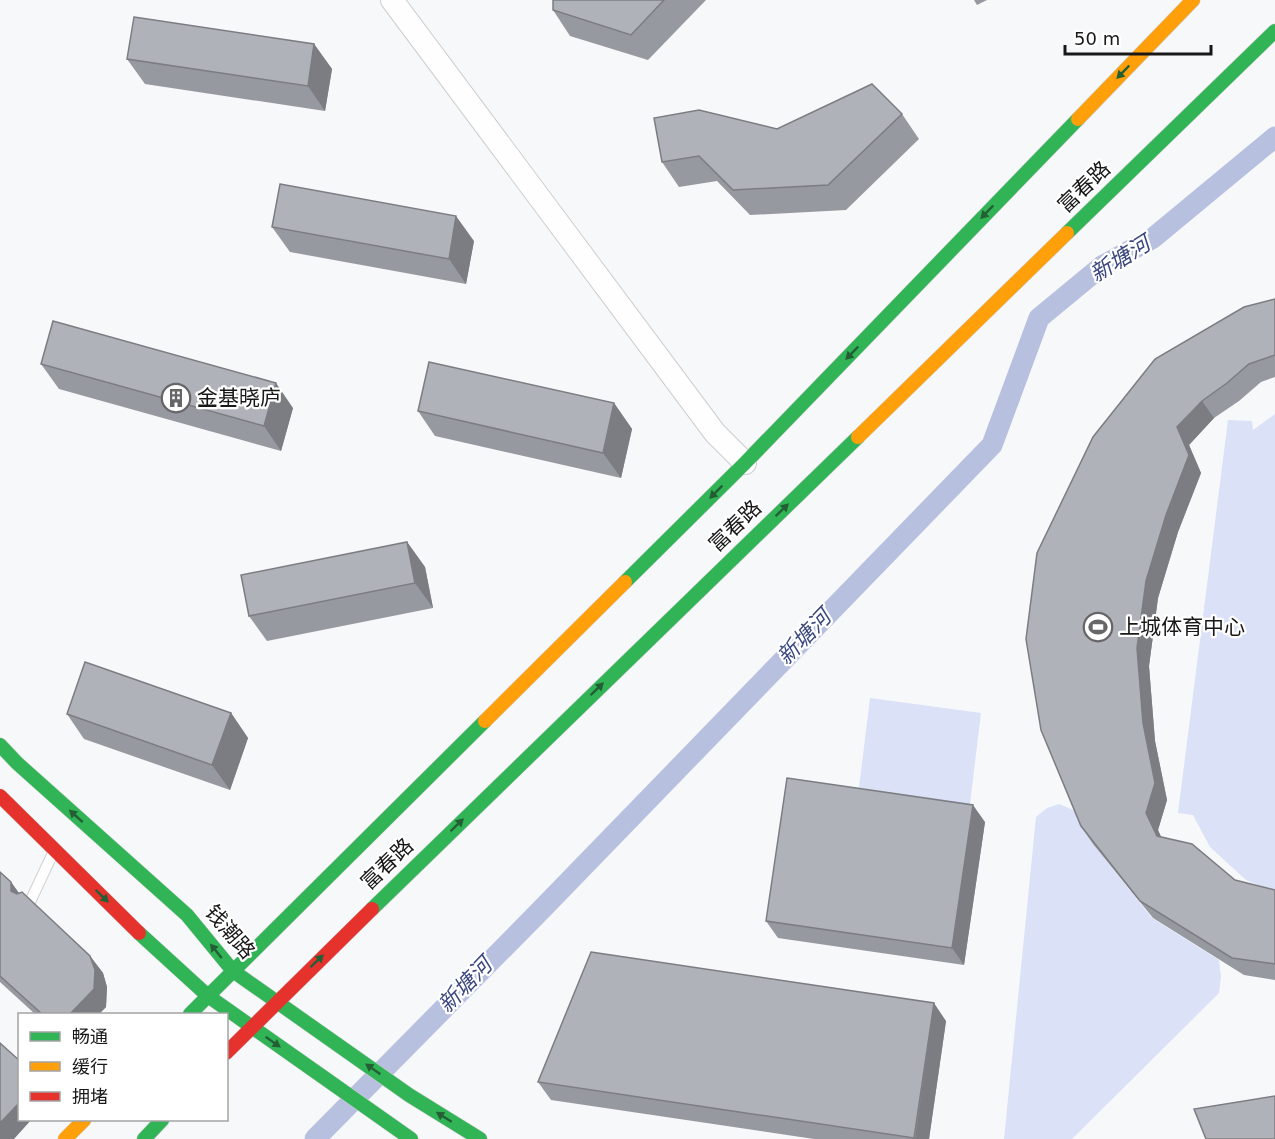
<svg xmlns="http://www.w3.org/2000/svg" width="1275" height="1139" viewBox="0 0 1275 1139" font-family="'DejaVu Sans','Noto Sans SC',sans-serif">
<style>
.green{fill:#dbe1f6}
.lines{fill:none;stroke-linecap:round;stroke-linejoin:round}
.canal{stroke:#b7c0df;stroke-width:21}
.lane-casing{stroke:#cccdce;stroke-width:12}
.street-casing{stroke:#cccdce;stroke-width:24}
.fast-casing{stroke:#cccdce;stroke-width:15}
.slow-casing{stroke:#cccdce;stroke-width:15}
.jam-casing{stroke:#cccdce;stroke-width:15}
.lane{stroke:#fefefe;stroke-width:10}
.street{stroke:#fefefe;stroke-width:22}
.fast{stroke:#30b455;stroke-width:14}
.slow{stroke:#ff9f0a;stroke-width:14}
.jam{stroke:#e5322d;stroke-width:14}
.wall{fill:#9799a0}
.shaded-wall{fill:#7b7d82}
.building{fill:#b0b2ba;stroke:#7b7d82;stroke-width:1.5}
.oneway{fill:#235e34}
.labels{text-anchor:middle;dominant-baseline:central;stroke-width:4.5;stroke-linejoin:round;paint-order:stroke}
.street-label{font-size:21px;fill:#181819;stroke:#fff}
.poi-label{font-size:21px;fill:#181819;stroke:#fff;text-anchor:start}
.water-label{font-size:22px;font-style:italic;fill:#3b487f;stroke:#fff}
</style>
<rect width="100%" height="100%" fill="#f7f8fa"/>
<!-- green -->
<g class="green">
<path d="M1275,414v478l-29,-12 -36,-33 -17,-32 -15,-2 50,-393 24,1 1,9z"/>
<path d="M870,698l111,15 -13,107 -111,-16z"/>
<path d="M1059,804l21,9 13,31 59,74 67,42 2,17 -2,16 -147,146h-68l32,-322 11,-9z"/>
</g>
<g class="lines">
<!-- canal -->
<path class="canal" d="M315,1139l227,-230 450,-464 47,-127 63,-52 51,-28 122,-101"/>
<!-- lane casing -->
<g class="lane-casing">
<path id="lane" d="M29,904l24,-51"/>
</g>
<!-- street casing -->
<g class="street-casing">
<path id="street" d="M392,0l323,433 30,30"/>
</g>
<!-- fast casing -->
<g class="fast-casing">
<g id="fast">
<path d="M1067,233l208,-202"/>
<path d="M625,582l120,-119 333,-344"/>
<path d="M0,745l17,18 170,152 46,56 176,124 71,44"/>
<path d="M372,909l486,-472"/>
<path d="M139,933l69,63 203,143"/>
<path d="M190,1014l295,-293"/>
<path d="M144,1139l18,-19"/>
</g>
</g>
<!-- slow casing -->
<g class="slow-casing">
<g id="slow">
<path d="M1078,119l115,-119"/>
<path d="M858,437l209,-204"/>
<path d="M485,721l140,-139"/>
<path d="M65,1139l19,-19"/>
</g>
</g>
<!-- jam casing -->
<g class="jam-casing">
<g id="jam">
<path d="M0,796l139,137"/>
<path d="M226,1053l146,-144"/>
</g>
</g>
<!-- lane -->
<use href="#lane" class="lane"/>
<!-- street -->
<use href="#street" class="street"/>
<!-- fast -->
<use href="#fast" class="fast"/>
<!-- slow -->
<use href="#slow" class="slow"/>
<!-- jam -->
<use href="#jam" class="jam"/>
</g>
<!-- wall -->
<g class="wall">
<path d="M553,0h153l-58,60 -78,-24 -17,-26z"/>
<path d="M974,0h13l-10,5z"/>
<path d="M314,44l18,25 -7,42 -180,-27 -18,-25z"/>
<path d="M902,114l17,25 -73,71 -96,5 -33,-34 -38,6 -17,-25 115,-33z"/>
<path d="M272,227l202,14 -8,43 -176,-32z"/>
<path d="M1275,299v78l-14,5 -22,19 -25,17 -25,27 12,28 -23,59 -20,66 -9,68 6,75 12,59 -9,30 3,7 74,43 40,10v90l-31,-5 -91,-57 -60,-74 -12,-18 -55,-187z"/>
<path d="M41,364l252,44 -12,43 -222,-62z"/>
<path d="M614,403l18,26 -11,49 -186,-42 -17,-25z"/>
<path d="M407,542l18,25 8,41 -166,33 -18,-25z"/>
<path d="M231,713l17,25 -18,52 -146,-51 -17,-25z"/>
<path d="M985,822l-21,143 -186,-27 -12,-17z"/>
<path d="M0,872l11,10 8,11 71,63 13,17 4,14 -1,20 -7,7h-64l-35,-32z"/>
<path d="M946,1021l-17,118h-115l-263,-39 -13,-18z"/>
</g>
<!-- shaded-wall -->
<g class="shaded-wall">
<path d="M314,44l18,25 -7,42 -17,-25z"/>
<path d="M456,216l18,25 -8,43 -17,-25z"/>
<path d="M276,383l17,25 -12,43 -17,-25z"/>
<path d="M1202,401l12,17 -25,27 12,28 -23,59 -20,66 -9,68 6,75 12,59 -9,30 11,24 -12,-18 -11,-23 -3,-90 -6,-75 9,-67 31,-154z"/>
<path d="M614,403l18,26 -11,49 -18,-25z"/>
<path d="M407,542l18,25 8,41 -18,-25z"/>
<path d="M231,713l17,25 -18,52 -18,-25z"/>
<path d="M973,805l12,17 -21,143 -12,-17z"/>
<path d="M11,882l12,17 -12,-8z"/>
<path d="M90,956l13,17 4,14 -1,20 -7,7h-29z"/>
<path d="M934,1003l12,18 -17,118h-14z"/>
<path d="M20,1102v17h12l-18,20h-14v-16z"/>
</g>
<!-- building -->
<g class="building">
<path d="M553,0h111l-33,35 -78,-25z"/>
<path d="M134,17l180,27 -6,42 -181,-27z"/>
<path d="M872,84l30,30 -74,71 -95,5 -34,-34 -37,6 -8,-44 45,-8 78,19z"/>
<path d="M280,184l176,32 -7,43 -177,-32z"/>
<path d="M1275,299v56l-26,9 -22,19 -25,18 -25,26 12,28 -23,60 -20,66 -9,67 6,75 12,60 -9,30 11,23 35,8 43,36 40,10v74l-43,-6 -92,-57 -59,-75 -40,-96 -15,-91 11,-86 56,-116 62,-78 89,-52z"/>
<path d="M53,321l223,62 -12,43 -223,-62z"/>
<path d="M429,362l185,41 -11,50 -185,-42z"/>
<path d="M407,542l8,41 -166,33 -8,-41z"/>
<path d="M85,662l146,51 -19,52 -145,-51z"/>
<path d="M787,778l186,27 -21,143 -186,-27z"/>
<path d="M0,872l11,10v9l6,3 5,-2 68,64 5,14 -1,19 -24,25h-28l-42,-38z"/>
<path d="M591,952l343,51 -20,135 -376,-56z"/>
<path d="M0,1043l20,18v41l-20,21z"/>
<path d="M1275,1096v43h-69l-12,-30z"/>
</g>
<!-- one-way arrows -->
<defs><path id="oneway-solid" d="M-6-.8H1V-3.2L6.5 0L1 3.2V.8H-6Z" transform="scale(1.5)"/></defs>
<g class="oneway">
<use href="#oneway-solid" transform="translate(1123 72) rotate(134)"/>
<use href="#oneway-solid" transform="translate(987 212) rotate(134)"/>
<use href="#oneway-solid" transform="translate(852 353) rotate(134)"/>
<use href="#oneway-solid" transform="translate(716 492) rotate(135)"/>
<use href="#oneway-solid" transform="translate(782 510) rotate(-44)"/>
<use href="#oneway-solid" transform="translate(597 689) rotate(-44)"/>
<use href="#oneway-solid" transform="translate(76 816) rotate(-138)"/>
<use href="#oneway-solid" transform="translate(457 825) rotate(-44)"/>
<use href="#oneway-solid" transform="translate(102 896) rotate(44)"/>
<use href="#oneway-solid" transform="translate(216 951) rotate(-129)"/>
<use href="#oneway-solid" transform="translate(317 961) rotate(-44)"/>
<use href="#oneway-solid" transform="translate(273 1042) rotate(35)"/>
<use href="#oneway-solid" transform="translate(373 1069) rotate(-145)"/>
<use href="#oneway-solid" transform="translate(444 1117) rotate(-148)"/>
</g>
<!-- icons -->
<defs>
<g id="building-ring" transform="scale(1.5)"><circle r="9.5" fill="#fff" stroke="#666668" stroke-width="1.5"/><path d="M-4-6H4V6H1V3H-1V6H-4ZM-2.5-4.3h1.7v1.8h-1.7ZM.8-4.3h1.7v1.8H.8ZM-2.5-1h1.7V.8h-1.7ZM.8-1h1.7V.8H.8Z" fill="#666668"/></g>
<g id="stadium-ring" transform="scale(1.5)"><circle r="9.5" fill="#fff" stroke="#666668" stroke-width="1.5"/><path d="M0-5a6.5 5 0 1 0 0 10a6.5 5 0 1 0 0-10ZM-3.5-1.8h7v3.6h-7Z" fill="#666668"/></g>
</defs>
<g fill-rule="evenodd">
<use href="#building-ring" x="176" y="398"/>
<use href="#stadium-ring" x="1098" y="627"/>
</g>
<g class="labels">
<!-- street labels -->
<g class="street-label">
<text transform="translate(1084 187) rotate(-44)">富春路</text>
<text transform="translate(735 526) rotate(-44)">富春路</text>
<text transform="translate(387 864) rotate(-44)">富春路</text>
<text transform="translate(230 932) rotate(49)">钱潮路</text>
</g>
<!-- poi labels -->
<g class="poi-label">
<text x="197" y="398">金基晓庐</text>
<text x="1119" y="627">上城体育中心</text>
</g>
<!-- water labels -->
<g class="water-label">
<text transform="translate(1120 259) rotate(-32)">新塘河</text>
<text transform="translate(804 637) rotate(-46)">新塘河</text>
<text transform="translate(465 985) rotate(-46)">新塘河</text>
</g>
</g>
<!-- legend -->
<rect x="18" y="1013" width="210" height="108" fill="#ffffff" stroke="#a3a3a3" stroke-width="1.5"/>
<rect x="30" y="1032" width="30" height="9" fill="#30b455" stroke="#a3a3a3" stroke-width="1.5"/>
<text x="72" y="1043" font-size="18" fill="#181819">畅通</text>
<rect x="30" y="1062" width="30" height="9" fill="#ff9f0a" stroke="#a3a3a3" stroke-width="1.5"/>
<text x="72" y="1073" font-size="18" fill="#181819">缓行</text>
<rect x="30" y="1092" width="30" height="9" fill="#e5322d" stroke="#a3a3a3" stroke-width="1.5"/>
<text x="72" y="1103" font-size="18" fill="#181819">拥堵</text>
<!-- scale -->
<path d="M1065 45v9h146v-9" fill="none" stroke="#181819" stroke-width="3"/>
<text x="1074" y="45" font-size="18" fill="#181819" stroke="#ffffff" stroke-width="4.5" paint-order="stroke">50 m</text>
</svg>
